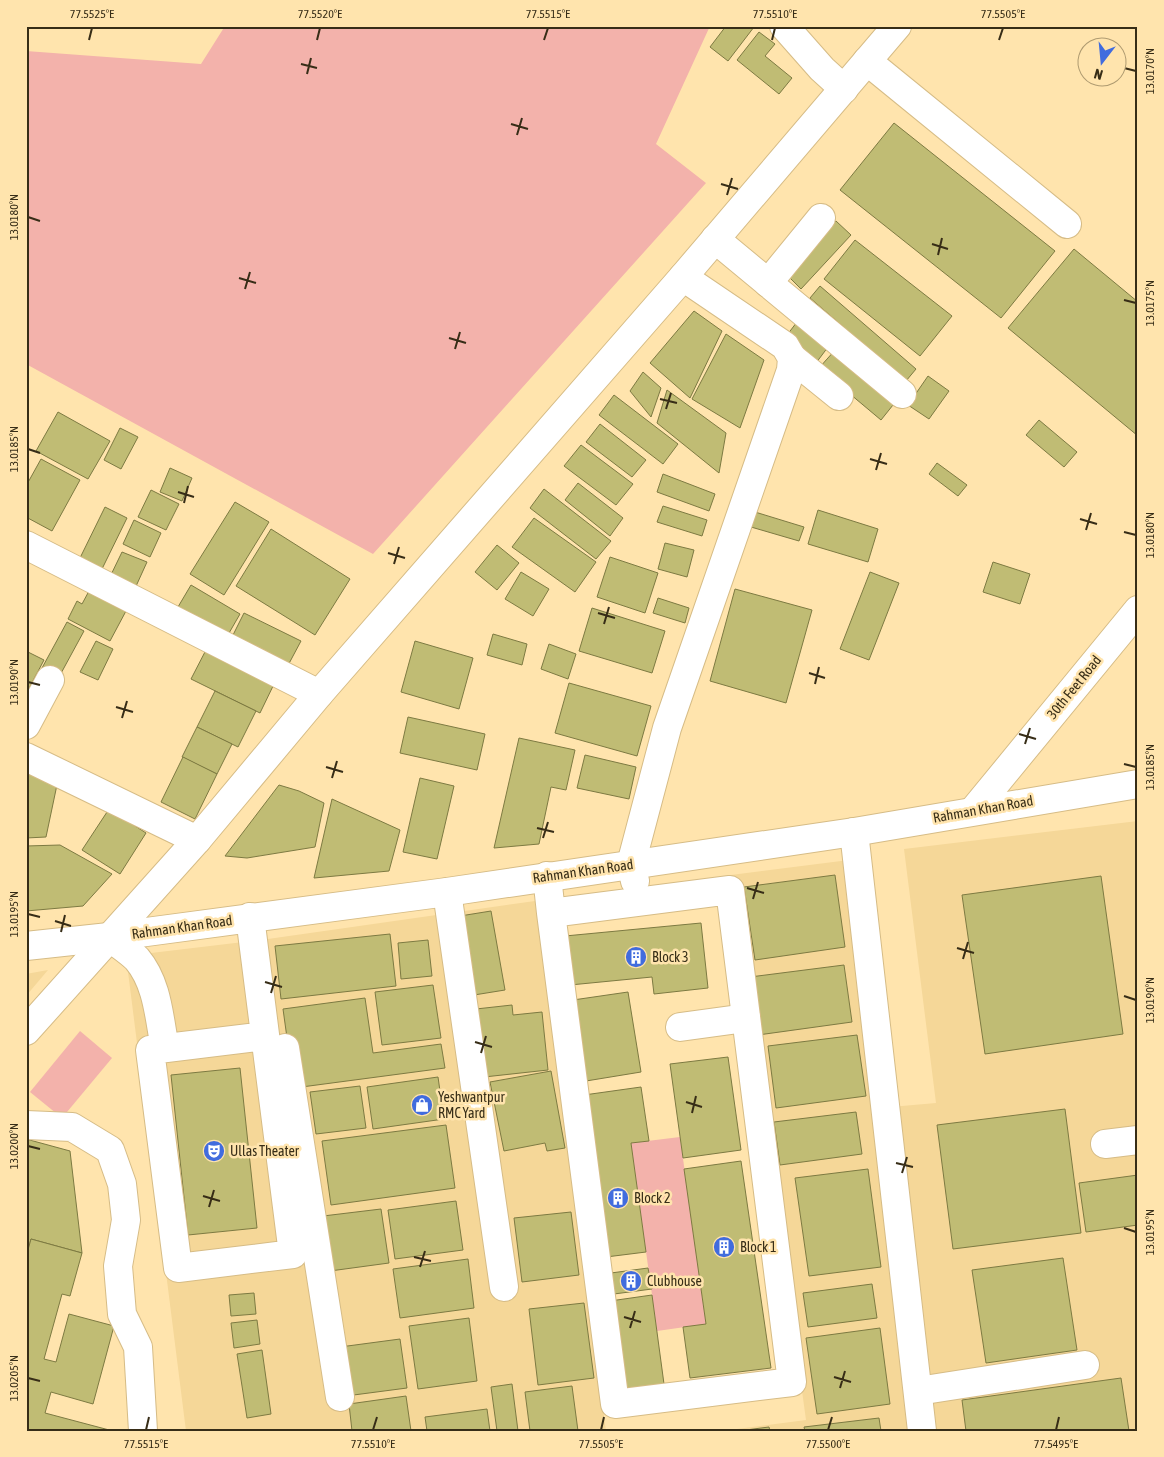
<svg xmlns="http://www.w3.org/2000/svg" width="1164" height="1457" viewBox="0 0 1164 1457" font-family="'Asap Condensed',sans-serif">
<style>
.built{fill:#f5d798}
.green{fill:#f3b2ab}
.building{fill:#c0bc74;stroke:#7d7a42}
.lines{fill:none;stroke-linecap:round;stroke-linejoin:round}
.minor-casing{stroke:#d6bc86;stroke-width:30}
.minor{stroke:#fff;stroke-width:28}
.ticks{fill:none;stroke:#372d17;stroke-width:2}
.labels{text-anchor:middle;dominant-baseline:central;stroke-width:5;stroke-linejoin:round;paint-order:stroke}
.street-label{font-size:14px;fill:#372d17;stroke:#ffe4ad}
.poi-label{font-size:14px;fill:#372d17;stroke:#ffe4ad;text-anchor:start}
.neatline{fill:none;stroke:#372d17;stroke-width:2}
.ticks-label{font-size:12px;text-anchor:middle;fill:#372d17}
</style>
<rect width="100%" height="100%" fill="#ffe4ad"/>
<!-- built -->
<g class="built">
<path d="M1138,821v610h-417l85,-11 -75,-545 118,-15 30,248 57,-5 -32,-254z"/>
<path d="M535,901l71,530h-420l-60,-475 135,-16z"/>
<path d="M48,970l-22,26v-22z"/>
</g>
<!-- green -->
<g class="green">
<path d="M225,26h485l-54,118 50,39 -333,371 -347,-190v-313l175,13z"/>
<path d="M80,1031l32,27 -50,60 -32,-26z"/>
<path d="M680,1137l26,187 -49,7 -26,-188z"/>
</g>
<!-- building -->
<g class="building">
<path d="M726,26l28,1 -26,34 -18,-14z"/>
<path d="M759,32l16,12 -10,12 27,22 -13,16 -42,-34z"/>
<path d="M894,123l161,128 -54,67 -161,-128z"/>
<path d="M836,221l15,14 -50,54 -15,-15z"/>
<path d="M855,240l97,76 -32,40 -96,-77z"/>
<path d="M1074,249l64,53v134l-130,-108z"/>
<path d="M820,286l96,83 -10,12 -96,-83z"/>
<path d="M694,311l28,20 -32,67 -40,-35z"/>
<path d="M800,318l31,25 -15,20 -32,-24z"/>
<path d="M726,334l38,26 -24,68 -48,-29z"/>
<path d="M836,349l61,51 -16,20 -62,-52z"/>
<path d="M643,372l18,16 -10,29 -21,-26z"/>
<path d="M928,376l21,15 -20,28 -21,-14z"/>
<path d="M667,390l59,43 -7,40 -62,-50z"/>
<path d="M614,395l64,49 -15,20 -64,-49z"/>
<path d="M58,412l52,29 -22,38 -52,-28z"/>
<path d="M1039,420l38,32 -13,15 -38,-32z"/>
<path d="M600,424l46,36 -14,17 -46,-35z"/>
<path d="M120,428l18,9 -17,32 -17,-9z"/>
<path d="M581,445l52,39 -17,21 -52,-39z"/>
<path d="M41,459l39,21 -28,51 -26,-14v-31z"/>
<path d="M937,463l30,22 -9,11 -29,-22z"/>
<path d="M170,468l22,10 -10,23 -22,-9z"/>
<path d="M663,474l52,20 -6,17 -52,-19z"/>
<path d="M578,483l45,35 -13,18 -45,-36z"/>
<path d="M544,489l67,52 -15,18 -66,-51z"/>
<path d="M151,490l28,14 -13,26 -28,-13z"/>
<path d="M235,502l34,20 -45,73 -34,-21z"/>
<path d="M663,506l44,14 -5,16 -45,-14z"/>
<path d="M105,507l22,11 -26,53 -22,-11z"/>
<path d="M818,510l60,19 -10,33 -60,-18z"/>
<path d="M755,512l49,15 -5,14 -48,-14z"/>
<path d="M534,518l62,44 -21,30 -63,-45z"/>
<path d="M134,520l27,13 -11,24 -27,-13z"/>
<path d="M271,529l79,50 -35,56 -79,-49z"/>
<path d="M665,543l29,7 -7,27 -29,-8z"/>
<path d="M497,545l22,18 -22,27 -22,-18z"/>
<path d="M122,552l25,10 -15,33 -25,-12z"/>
<path d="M610,557l48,16 -13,40 -48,-16z"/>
<path d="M993,562l37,12 -10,30 -37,-12z"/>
<path d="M521,572l28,17 -16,27 -28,-17z"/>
<path d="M870,572l29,11 -30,77 -29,-11z"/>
<path d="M191,585l49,29 -15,26 -50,-28z"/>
<path d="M735,589l77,21 -26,93 -76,-22z"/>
<path d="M89,591l37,20 -16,30 -42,-22 9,-18 5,3z"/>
<path d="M658,598l31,10 -4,15 -32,-10z"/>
<path d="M592,608l73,23 -13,42 -73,-22z"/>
<path d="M244,613l57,28 -16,30 -56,-28z"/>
<path d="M67,622l17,9 -25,46 -17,-9z"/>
<path d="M493,634l34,10 -5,21 -35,-10z"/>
<path d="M96,641l17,8 -15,31 -18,-8z"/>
<path d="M415,641l58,17 -14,51 -58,-17z"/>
<path d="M549,644l27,10 -8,25 -27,-10z"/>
<path d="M207,648l68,34 -15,31 -69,-34z"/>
<path d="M26,651l18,9 -18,34z"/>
<path d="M569,683l82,23 -14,50 -82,-23z"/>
<path d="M215,691l41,20 -18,36 -41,-20z"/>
<path d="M408,717l77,17 -8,36 -77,-17z"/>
<path d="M197,727l35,17 -15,30 -35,-17z"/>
<path d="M519,738l56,12 -9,40 -15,-3 -12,57 -45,4z"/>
<path d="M585,755l51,12 -7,32 -52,-11z"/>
<path d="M183,757l34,17 -22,45 -34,-17z"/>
<path d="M26,772l32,8 -12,57 -20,1z"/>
<path d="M420,778l34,8 -17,73 -34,-7z"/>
<path d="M279,785l20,6 25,12 -9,44 -68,11 -22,-2z"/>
<path d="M332,799l68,31 -11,41 -75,7z"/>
<path d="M109,809l37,24 -26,41 -38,-24z"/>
<path d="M60,845l52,29 -29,32 -57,5v-65z"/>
<path d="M835,875l10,72 -90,13 -11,-73z"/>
<path d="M1101,876l22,158 -138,20 -23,-159z"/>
<path d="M491,911l14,79 -31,5 -14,-79z"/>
<path d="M701,923l7,65 -54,6 -2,-17 -82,8 -5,-49z"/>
<path d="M390,934l6,52 -115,13 -6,-53z"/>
<path d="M428,940l4,36 -31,3 -3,-36z"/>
<path d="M844,965l8,57 -94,13 -8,-58z"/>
<path d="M433,985l8,53 -59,7 -7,-53z"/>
<path d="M628,992l13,80 -55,9 -13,-81z"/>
<path d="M365,998l8,55 68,-9 4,24 -151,20 -11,-79z"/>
<path d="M512,1005l1,10 29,-3 6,58 -64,7 -8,-68z"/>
<path d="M857,1035l9,61 -90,12 -8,-62z"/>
<path d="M728,1057l13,93 -58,8 -13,-94z"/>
<path d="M240,1068l17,160 -69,7 -17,-160z"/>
<path d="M551,1071l14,77 -18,3 -2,-8 -41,8 -14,-69z"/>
<path d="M438,1077l6,42 -71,10 -6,-42z"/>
<path d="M360,1086l6,42 -50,6 -6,-42z"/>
<path d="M641,1087l8,54 -18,2 15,109 -40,5 -22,-162z"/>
<path d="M1065,1109l16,124 -128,16 -16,-124z"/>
<path d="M856,1112l6,42 -82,11 -6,-43z"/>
<path d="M446,1125l9,63 -124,17 -9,-64z"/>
<path d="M26,1139l44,12 12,102 -51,-14 -2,8h-3z"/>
<path d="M741,1161l30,207 -81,10 -7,-51 23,-3 -22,-155z"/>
<path d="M868,1169l13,98 -72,9 -14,-98z"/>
<path d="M1138,1175v50l-52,7 -7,-49z"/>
<path d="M456,1201l7,49 -68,9 -7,-49z"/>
<path d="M381,1209l8,54 -59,8 -7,-55z"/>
<path d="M571,1212l8,63 -57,7 -8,-64z"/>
<path d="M31,1239l51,14 -12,43 -8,-2 -18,65 12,3 13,-48 45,12 -21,78 -42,-12 -6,21 68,18h-87v-174z"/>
<path d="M1063,1258l14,92 -91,13 -14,-93z"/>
<path d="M468,1259l6,49 -74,10 -7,-49z"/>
<path d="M648,1268l4,21 -38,5 -3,-21z"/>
<path d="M872,1284l5,34 -69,9 -5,-34z"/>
<path d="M254,1293l2,21 -25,2 -2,-21z"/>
<path d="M652,1295l12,89 -41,5 -13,-88z"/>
<path d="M584,1303l10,75 -56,7 -9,-76z"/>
<path d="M469,1318l8,63 -59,8 -9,-63z"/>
<path d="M257,1320l3,24 -26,4 -3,-25z"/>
<path d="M880,1328l10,76 -73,10 -11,-76z"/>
<path d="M400,1339l7,49 -61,8 -6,-49z"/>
<path d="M262,1350l9,64 -24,4 -10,-64z"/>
<path d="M1121,1378l8,53h-163l-4,-31z"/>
<path d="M512,1384l6,47h-21l-6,-44z"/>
<path d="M572,1386l6,45h-48l-5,-39z"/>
<path d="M406,1396l5,35h-59l-3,-27z"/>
<path d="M487,1409l3,22h-63l-2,-14z"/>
<path d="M879,1418l2,13h-76l-1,-4z"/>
<path d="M769,1427l1,4h-32z"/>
</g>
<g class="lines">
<!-- minor casing -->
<g class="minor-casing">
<g id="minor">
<path d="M784,26l38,43 22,20"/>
<path d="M867,61l200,163"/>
<path d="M715,239l187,155"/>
<path d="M768,283l53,-65"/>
<path d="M792,358l47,38"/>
<path d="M26,545l293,149"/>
<path d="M26,725l24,-45"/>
<path d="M26,757l171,83"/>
<path d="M973,811l165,-201"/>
<path d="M854,832l68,599"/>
<path d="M547,876l4,37 179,-23 62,492 -177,22 -64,-491"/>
<path d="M635,881l-4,-17 36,-136 124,-358 1,-12 -7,-12 -102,-69"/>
<path d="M447,892l57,395"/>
<path d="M250,917l43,337 -115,14 -28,-218 115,-14"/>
<path d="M109,937c9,7 20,14 28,22 21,25 22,59 28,89"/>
<path d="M26,946l83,-9 338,-45 407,-60 284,-48"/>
<path d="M680,1027l66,-9"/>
<path d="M26,1031l171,-191 122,-146 364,-417 214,-251"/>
<path d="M285,1048l55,349"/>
<path d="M26,1125l46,2 38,23 12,34 4,36 -8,46 4,48 16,33 5,84"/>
<path d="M1105,1144l33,-4"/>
<path d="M918,1391l167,-26"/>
</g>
</g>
<!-- minor -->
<use href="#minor" class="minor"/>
</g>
<!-- ticks -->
<path class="ticks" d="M89,40l3,-12M317,40l3,-12M544,40l4,-12M772,40l3,-12M999,40l4,-12M301,64l16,4M1124,68l12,3M307,74l4,-16M511,124l17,5M517,135l5,-17M721,184l17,5M727,195l5,-17M28,217l12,4M932,244l16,5M938,255l4,-17M239,278l17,5M245,289l5,-17M1124,300l12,3M449,338l17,5M455,349l5,-17M660,399l17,4M666,409l5,-16M28,449l12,4M870,459l17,5M876,470l5,-17M178,492l16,5M184,503l4,-17M1080,519l17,5M1086,530l5,-17M1124,532l12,3M388,553l17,5M394,564l5,-17M598,613l17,5M604,624l5,-17M809,673l16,5M28,682l12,3M815,684l4,-17M116,707l17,5M122,718l5,-17M1019,734l17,5M1025,744l5,-16M1124,764l12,3M326,767l17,5M332,778l5,-17M537,828l17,4M543,838l5,-16M747,888l17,5M753,899l5,-17M28,914l12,3M55,921l16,5M61,932l4,-17M957,948l17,5M963,959l5,-17M265,982l17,5M271,993l5,-17M1124,996l12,4M475,1042l17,5M481,1053l5,-17M686,1102l16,5M692,1113l4,-17M28,1146l12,3M896,1163l17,4M902,1173l5,-16M203,1196l17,5M209,1207l5,-17M1124,1228l12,4M414,1257l17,4M420,1267l5,-16M624,1317l17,5M630,1328l5,-17M834,1377l17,5M28,1378l12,3M840,1388l5,-17M146,1430l3,-13M373,1430l4,-13M601,1430l3,-13M828,1430l4,-13M1056,1430l3,-13"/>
<!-- icons -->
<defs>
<g id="building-disc" transform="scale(1.125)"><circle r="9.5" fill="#416cde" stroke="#ffe4ad"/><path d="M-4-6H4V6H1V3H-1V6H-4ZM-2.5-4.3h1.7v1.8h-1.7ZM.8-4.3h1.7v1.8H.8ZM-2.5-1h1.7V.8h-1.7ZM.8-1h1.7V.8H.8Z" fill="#fff"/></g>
<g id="shop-disc" transform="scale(1.125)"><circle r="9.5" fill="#416cde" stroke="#ffe4ad"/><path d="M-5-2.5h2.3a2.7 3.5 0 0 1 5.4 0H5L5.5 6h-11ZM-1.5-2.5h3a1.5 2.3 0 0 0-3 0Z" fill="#fff"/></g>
<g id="theatre-disc" transform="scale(1.125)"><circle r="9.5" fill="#416cde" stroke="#ffe4ad"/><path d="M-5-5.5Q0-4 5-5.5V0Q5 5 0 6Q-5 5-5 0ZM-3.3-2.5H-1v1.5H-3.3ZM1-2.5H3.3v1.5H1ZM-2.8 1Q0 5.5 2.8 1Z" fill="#fff"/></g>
</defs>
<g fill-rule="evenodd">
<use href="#building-disc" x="636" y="957"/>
<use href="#shop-disc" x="422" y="1105"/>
<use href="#theatre-disc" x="214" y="1151"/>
<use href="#building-disc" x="618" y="1198"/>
<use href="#building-disc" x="724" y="1247"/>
<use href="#building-disc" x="631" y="1281"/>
</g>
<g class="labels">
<!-- street labels -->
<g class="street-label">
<text transform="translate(1074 687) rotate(-51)">30th Feet Road</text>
<text transform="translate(983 809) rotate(-10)">Rahman Khan Road</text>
<text transform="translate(583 871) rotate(-8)">Rahman Khan Road</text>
<text transform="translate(182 927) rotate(-8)">Rahman Khan Road</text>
</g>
<!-- poi labels -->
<g class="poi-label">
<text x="652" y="957">Block 3</text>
<text x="438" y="1097">Yeshwantpur<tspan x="438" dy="16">RMC Yard</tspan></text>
<text x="230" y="1151">Ullas Theater</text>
<text x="634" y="1198">Block 2</text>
<text x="740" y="1247">Block 1</text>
<text x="647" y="1281">Clubhouse</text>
</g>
</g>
<!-- border -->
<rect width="1164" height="1457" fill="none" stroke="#ffe4ad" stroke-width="55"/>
<!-- north arrow -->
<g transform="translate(1102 62) rotate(196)"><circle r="24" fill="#ffe4ad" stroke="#af9b71"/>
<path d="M0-4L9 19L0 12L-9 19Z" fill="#416cde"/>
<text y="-8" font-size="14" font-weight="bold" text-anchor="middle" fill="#372d17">N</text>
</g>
<rect x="28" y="28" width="1108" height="1402" class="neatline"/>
<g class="ticks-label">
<text x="92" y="18">77.5525°E</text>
<text x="320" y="18">77.5520°E</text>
<text x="548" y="18">77.5515°E</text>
<text x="775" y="18">77.5510°E</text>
<text x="1003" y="18">77.5505°E</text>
<text transform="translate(1150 71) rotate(-90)" y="4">13.0170°N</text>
<text transform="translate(14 217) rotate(-90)" y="4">13.0180°N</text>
<text transform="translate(1150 303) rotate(-90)" y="4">13.0175°N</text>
<text transform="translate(14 449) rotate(-90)" y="4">13.0185°N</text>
<text transform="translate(1150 535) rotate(-90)" y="4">13.0180°N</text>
<text transform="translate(14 682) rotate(-90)" y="4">13.0190°N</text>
<text transform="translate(1150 767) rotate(-90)" y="4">13.0185°N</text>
<text transform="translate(14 914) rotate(-90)" y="4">13.0195°N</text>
<text transform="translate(1150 1000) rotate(-90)" y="4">13.0190°N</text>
<text transform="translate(14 1146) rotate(-90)" y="4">13.0200°N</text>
<text transform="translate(1150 1232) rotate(-90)" y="4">13.0195°N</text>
<text transform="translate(14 1378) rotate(-90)" y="4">13.0205°N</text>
<text x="146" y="1448">77.5515°E</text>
<text x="373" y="1448">77.5510°E</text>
<text x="601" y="1448">77.5505°E</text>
<text x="828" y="1448">77.5500°E</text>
<text x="1056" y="1448">77.5495°E</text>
</g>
</svg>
